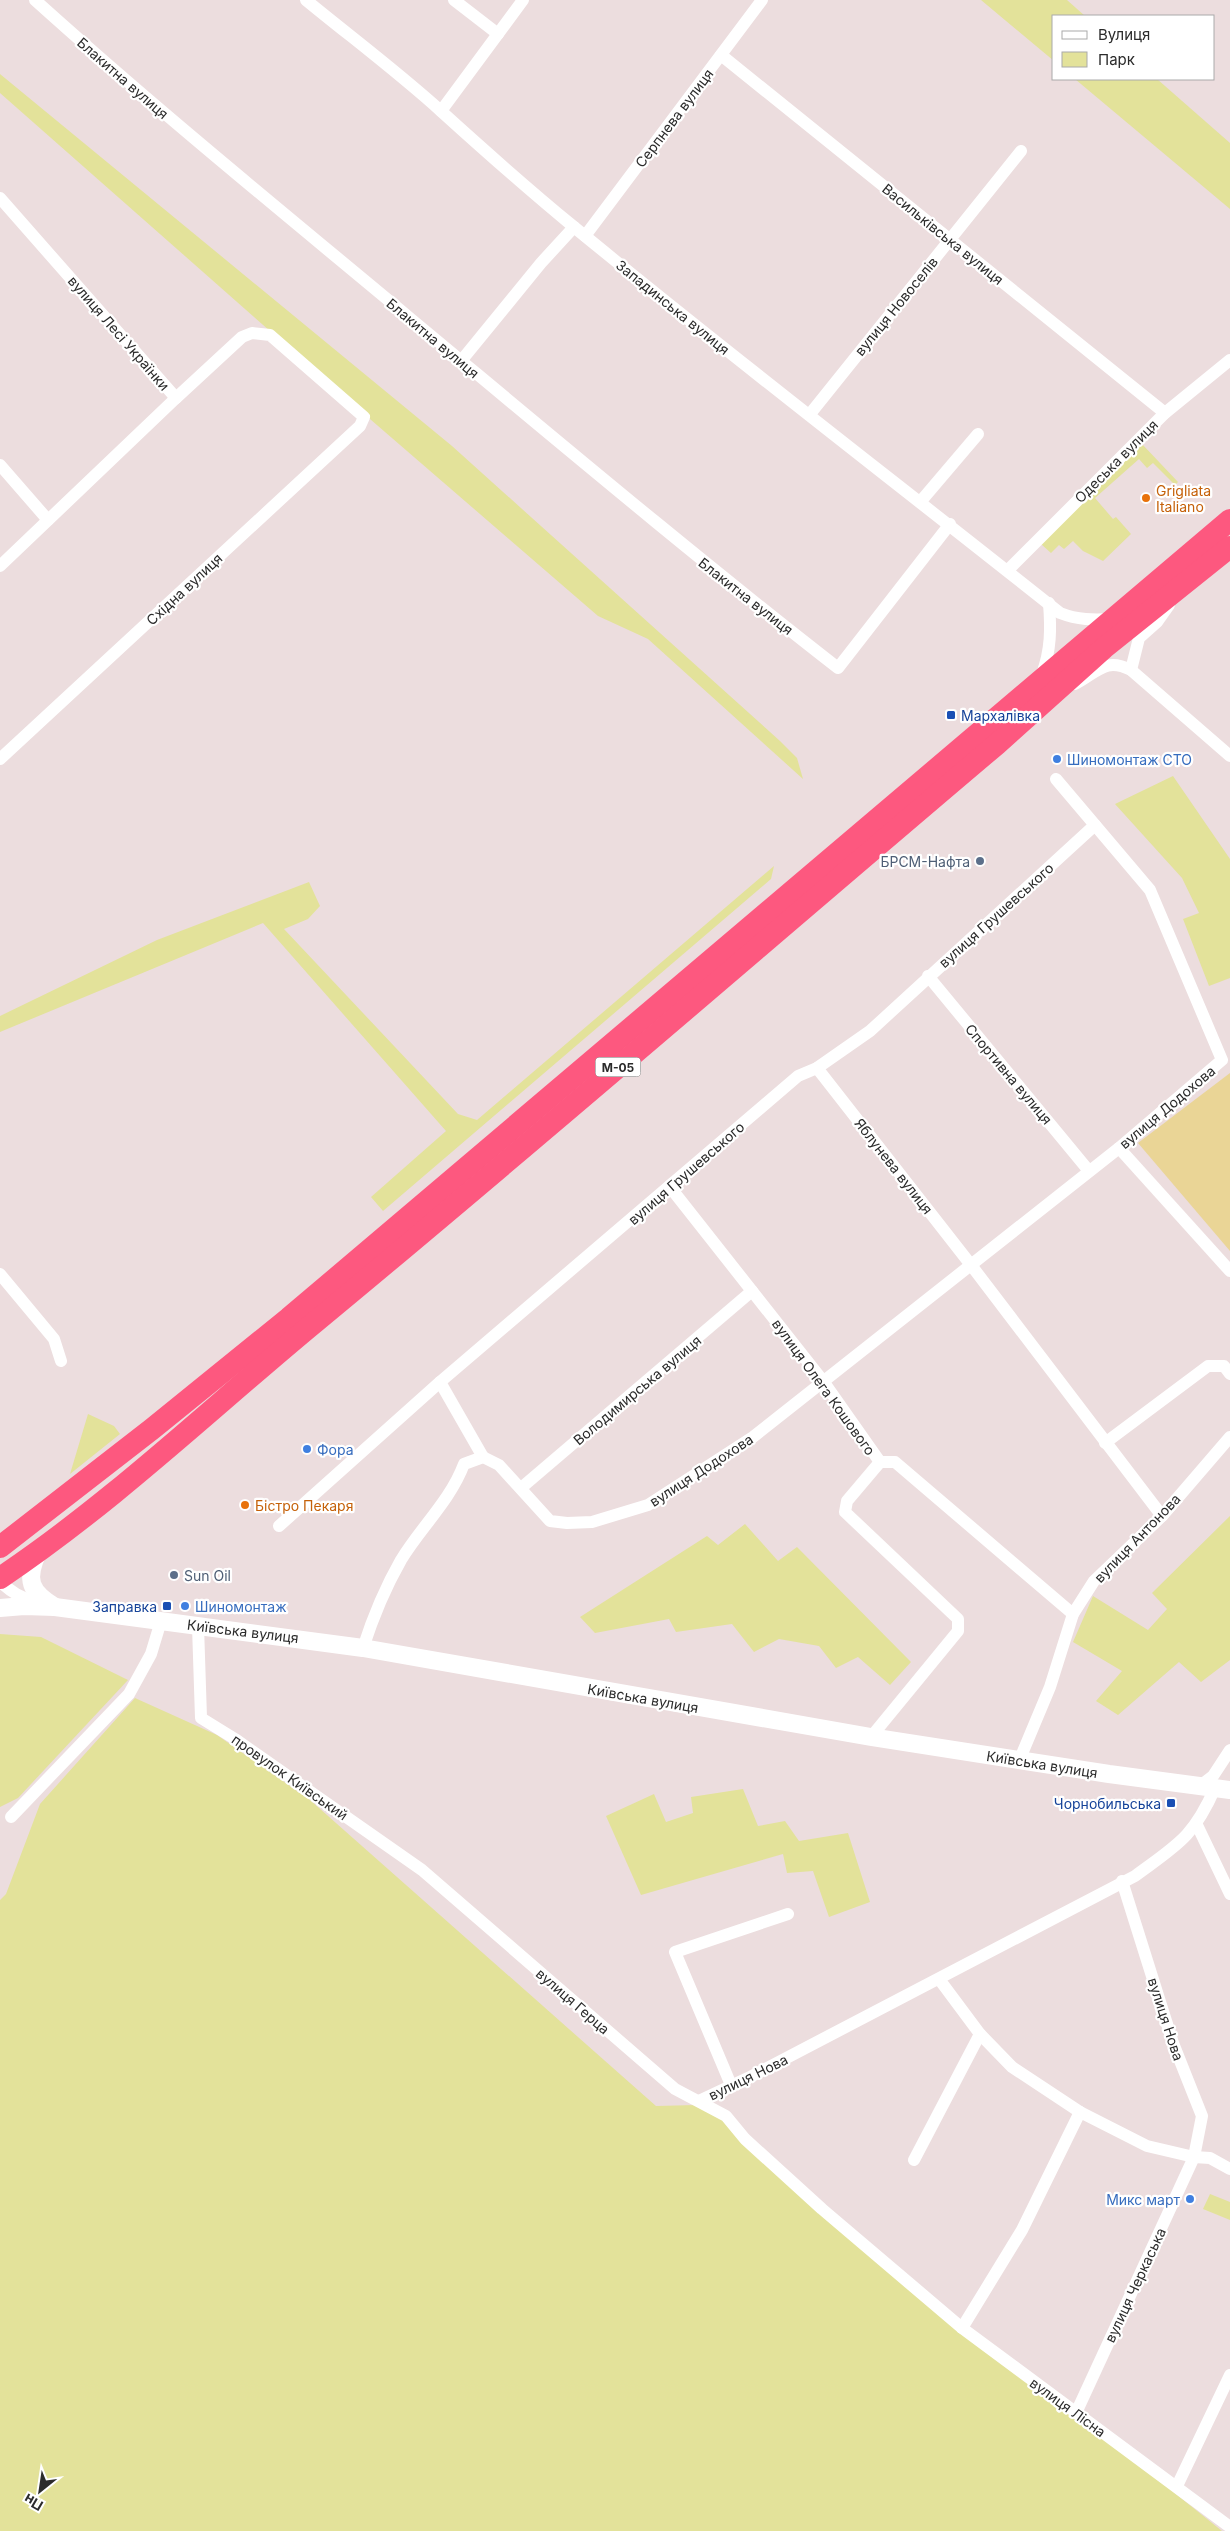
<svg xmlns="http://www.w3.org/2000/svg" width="1230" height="2531" viewBox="0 0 1230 2531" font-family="Inter,sans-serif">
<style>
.green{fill:#e3e29a}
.pitch{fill:#ead596}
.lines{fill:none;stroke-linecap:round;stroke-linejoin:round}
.street{stroke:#fff;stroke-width:12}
.secondary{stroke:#fff;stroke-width:18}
.highway{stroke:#fd587f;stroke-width:22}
.food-dot{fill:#e8710a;stroke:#fff;stroke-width:2}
.transit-dot{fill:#1a4fb4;stroke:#fff;stroke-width:2}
.shop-dot{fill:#3f7fe0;stroke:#fff;stroke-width:2}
.service-dot{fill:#5c6f8a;stroke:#fff;stroke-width:2}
.labels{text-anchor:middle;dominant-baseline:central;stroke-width:4.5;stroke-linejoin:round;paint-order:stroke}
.shield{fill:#fff;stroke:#6b6b6b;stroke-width:1}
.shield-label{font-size:12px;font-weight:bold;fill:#2b2b2b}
.street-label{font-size:14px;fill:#2b2b2b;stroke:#fff}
.food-label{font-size:14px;fill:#c56008;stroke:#fff;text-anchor:start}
.transit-label{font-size:14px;fill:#164399;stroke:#fff;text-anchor:end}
.shop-label{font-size:14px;fill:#366cbe;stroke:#fff;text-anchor:start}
.service-label{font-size:14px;fill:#4e5e75;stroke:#fff;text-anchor:end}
</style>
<rect width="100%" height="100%" fill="#ecddde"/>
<!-- green -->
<g class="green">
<path d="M981,0h86l18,16h-31v45z"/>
<path d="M0,74l452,372 328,295 17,17 6,21 -155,-140 -50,-23 -235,-203 -363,-320z"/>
<path d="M1075,79h82l73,64v66z"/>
<path d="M1142,444l36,38 -3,3 -22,-22 -6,5 -8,-9 -44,39 18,21 3,-2 15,17 -28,27 -20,-10 -10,-10 -9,8 -5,-4 -8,8 -10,-9z"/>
<path d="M1173,776l57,83v119l-21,8 -26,-67 16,-6 -17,-35 -67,-74z"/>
<path d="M774,866l-3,13 -388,332 -12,-14 75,-66 -183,-208 -263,109v-16l157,-76 152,-58 11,24 -12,13 -24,10 174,185 19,6z"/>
<path d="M88,1414l26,12 6,8 -50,40z"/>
<path d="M1230,1516v144l-29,22 -22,-20 -61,53 -22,-14 26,-30 -49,-29 20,-46 55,34 19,-21 -15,-16z"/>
<path d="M745,1524l33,37 19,-14 114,115 -21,23 -32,-28 -22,11 -17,-22 -40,-7 -25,13 -22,-28 -56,8 -7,-13 -74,14 -15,-16 127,-81 11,9z"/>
<path d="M0,1634l41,3 87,43 -110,118 -18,9z"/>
<path d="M135,1698l82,37 93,65 346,306 40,-1 30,11 52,58 444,357h-1222v-631l6,-6 34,-90z"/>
<path d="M743,1789l15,37 27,-5 14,20 49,-8 22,69 -41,15 -16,-46 -26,2 -4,-19 -142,41 -35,-79 48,-22 12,28 27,-9 -2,-16z"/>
<path d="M1210,2194l20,8v18l-27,-11z"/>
</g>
<!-- pitch -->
<path class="pitch" d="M1230,1073v178l-92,-108z"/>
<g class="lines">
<!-- street -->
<g class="street">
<path d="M35,0c122,110 250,214 376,319 142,118 282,236 427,349l112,-144"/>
<path d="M306,0c45,37 92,72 136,112 43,39 87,78 132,115 160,132 324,257 486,386 18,7 33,7 52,6"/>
<path d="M454,0l44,34"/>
<path d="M721,55l444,358"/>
<path d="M441,111l82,-111"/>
<path d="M0,198l176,200 -176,168"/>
<path d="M585,236l177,-236"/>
<path d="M461,361l80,-98 33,-36"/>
<path d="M810,414l211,-263"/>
<path d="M0,465l48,55"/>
<path d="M921,501l57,-67"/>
<path d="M1008,570l157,-157 65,-53"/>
<path d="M1131,670l8,-32 18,-16 12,-17"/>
<path d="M1042,674c9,-24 9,-45 7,-71"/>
<path d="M1075,684c23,-12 30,-27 56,-14l99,86"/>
<path d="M0,759l360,-333 4,-9 -94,-82 -18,-2 -10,4 -66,61"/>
<path d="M928,976l161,195"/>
<path d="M817,1068l154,197 191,251"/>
<path d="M1119,1148l111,123"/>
<path d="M670,1187l153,194 57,81h15l178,152"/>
<path d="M0,1274l54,65 7,22"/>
<path d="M440,1382l43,75"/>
<path d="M1105,1443l103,-77h16l6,8"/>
<path d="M521,1488l231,-197"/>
<path d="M279,1526l161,-144 358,-306 19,-8 53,-37 225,-206"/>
<path d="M0,1581c10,11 21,17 36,21"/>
<path d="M198,1626l3,92 34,21 187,131 253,219 51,27 19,23 77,70 140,119 268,199"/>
<path d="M363,1648c10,-31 22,-60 38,-88 20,-33 49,-59 63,-96l19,-7 16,8 51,56 17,2 25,-1 56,-17 105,-68 366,-289 103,-88 -72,-170 -94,-111"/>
<path d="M871,1737l87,-106v-12l-113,-107 2,-11 33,-39"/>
<path d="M1019,1761l31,-74 23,-73 21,-33 68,-65 68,-79"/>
<path d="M1200,1786l13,-10 17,-26"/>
<path d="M11,1817l118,-123 22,-40 10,-33"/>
<path d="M1197,1825l33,69"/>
<path d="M939,1979l41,55 32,33 68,45 67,34 47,11 16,1 20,11"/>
<path d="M731,2085l-56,-133 113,-38"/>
<path d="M699,2101l49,-23 387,-202c42,-31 58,-38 80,-88"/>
<path d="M914,2160l66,-126"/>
<path d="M962,2328l60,-98 58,-118"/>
<path d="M1076,2413l118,-256 8,-41 -29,-73 -51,-162"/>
<path d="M1177,2486l53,-111"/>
</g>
<!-- secondary -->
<g class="secondary">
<path d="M38,1552c-13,28 -8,40 17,55"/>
<path d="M0,1608l24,-2 31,1 308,41 508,89 238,37 121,16"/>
</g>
<!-- highway -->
<g class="highway">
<path d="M0,1547l152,-118 137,-111 941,-798"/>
<path d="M0,1578c112,-75 210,-169 314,-255 230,-190 455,-386 683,-579l107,-96 126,-101"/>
</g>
</g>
<!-- markers -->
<g class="food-dot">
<circle cx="1146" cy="498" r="5"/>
<circle cx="245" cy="1505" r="5"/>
</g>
<g class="transit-dot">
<rect x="946" y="710" width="10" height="10" rx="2.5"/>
<rect x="162" y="1601" width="10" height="10" rx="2.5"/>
<rect x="1166" y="1798" width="10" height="10" rx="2.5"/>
</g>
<g class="shop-dot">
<circle cx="1057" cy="759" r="5"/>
<circle cx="307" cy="1449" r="5"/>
<circle cx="185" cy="1606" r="5"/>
<circle cx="1190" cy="2199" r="5"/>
</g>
<g class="service-dot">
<circle cx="980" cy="861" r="5"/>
<circle cx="174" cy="1575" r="5"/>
</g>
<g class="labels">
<!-- shield labels -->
<rect class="shield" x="595.5" y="1057.5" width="45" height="19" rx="4"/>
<g class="shield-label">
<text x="618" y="1067">М-05</text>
</g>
<!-- street labels -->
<g class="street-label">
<text transform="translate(123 78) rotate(41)">Блакитна вулиця</text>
<text transform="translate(674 118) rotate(-53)">Серпнева вулиця</text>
<text transform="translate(943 234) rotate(39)">Васильківська вулиця</text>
<text transform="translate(896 306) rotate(-51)">вулиця Новоселів</text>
<text transform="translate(673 307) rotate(39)">Западинська вулиця</text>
<text transform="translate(119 333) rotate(49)">вулиця Лесі Українки</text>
<text transform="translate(433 338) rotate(40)">Блакитна вулиця</text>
<text transform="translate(1116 461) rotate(-45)">Одеська вулиця</text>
<text transform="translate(184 589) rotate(-43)">Східна вулиця</text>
<text transform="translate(746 596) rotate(38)">Блакитна вулиця</text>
<text transform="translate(996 915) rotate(-42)">вулиця Грушевського</text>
<text transform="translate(1009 1074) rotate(50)">Спортивна вулиця</text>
<text transform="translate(1167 1107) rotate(-40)">вулиця Додохова</text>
<text transform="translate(894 1166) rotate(52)">Яблунева вулиця</text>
<text transform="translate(686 1173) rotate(-41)">вулиця Грушевського</text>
<text transform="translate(824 1387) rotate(54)">вулиця Олега Кошового</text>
<text transform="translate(637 1390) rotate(-40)">Володимирська вулиця</text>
<text transform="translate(701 1470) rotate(-33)">вулиця Додохова</text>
<text transform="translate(1137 1538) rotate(-46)">вулиця Антонова</text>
<text transform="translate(243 1631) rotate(7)">Київська вулиця</text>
<text transform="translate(643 1698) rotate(10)">Київська вулиця</text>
<text transform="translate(1042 1764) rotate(9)">Київська вулиця</text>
<text transform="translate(290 1777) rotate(35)">провулок Київський</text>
<text transform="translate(573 2001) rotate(41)">вулиця Герца</text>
<text transform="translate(1166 2019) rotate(72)">вулиця Нова</text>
<text transform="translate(748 2077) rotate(-26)">вулиця Нова</text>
<text transform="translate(1135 2285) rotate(-65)">вулиця Черкаська</text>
<text transform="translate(1068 2407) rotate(36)">вулиця Лісна</text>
</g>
<!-- food labels -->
<g class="food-label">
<text x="1156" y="490">Grigliata<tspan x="1156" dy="16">Italiano</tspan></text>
<text x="255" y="1505">Бістро Пекаря</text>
</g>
<!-- transit labels -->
<g class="transit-label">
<text x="961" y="715" text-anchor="start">Мархалівка</text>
<text x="157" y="1606">Заправка</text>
<text x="1161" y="1803">Чорнобильська</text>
</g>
<!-- shop labels -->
<g class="shop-label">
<text x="1067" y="759">Шиномонтаж СТО</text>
<text x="317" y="1449">Фора</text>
<text x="195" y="1606">Шиномонтаж</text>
<text x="1180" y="2199" text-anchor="end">Микс март</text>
</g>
<!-- service labels -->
<g class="service-label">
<text x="970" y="861">БРСМ-Нафта</text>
<text x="184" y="1575" text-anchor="start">Sun Oil</text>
</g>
</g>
<!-- legend -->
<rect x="1052" y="15" width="162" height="65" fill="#ffffff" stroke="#aaaaaa"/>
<rect x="1062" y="31" width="25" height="8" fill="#ffffff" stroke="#aaaaaa"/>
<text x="1098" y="40" font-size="15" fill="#2b2b2b">Вулиця</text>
<rect x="1062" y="52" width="25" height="15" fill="#e3e29a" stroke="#aaaaaa"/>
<text x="1098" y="65" font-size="15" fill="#2b2b2b">Парк</text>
<!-- north arrow -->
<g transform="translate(40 2491) rotate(210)" stroke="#ffffff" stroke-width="4" paint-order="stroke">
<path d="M0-4L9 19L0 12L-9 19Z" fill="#2b2b2b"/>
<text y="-8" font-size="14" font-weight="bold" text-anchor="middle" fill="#2b2b2b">Пн</text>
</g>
</svg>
